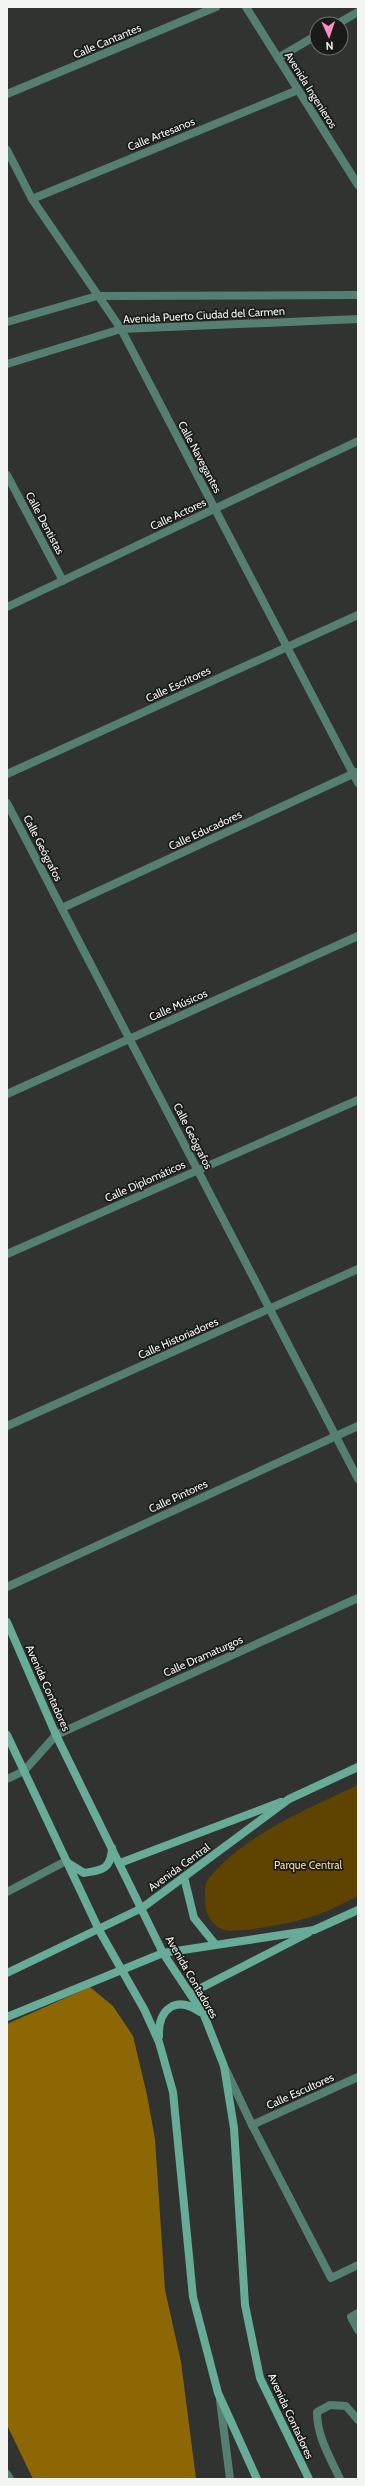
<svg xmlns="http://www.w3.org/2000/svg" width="365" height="2486" viewBox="0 0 365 2486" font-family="Cabin,sans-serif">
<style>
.green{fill:#5e4400}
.forest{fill:#8c6703}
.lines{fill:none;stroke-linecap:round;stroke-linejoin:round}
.service{stroke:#567f74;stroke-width:8}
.minor{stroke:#567f74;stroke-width:8}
.tertiary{stroke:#567f74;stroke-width:8}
.secondary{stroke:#67ab98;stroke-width:8}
.labels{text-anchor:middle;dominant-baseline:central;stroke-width:3.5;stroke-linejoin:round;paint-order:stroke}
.street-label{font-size:11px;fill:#f3f5f3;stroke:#191b19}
.park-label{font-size:11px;fill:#f8d99e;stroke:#191b19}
</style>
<rect width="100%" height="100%" fill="#303330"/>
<!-- green -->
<path class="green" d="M358,1785v111c-14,7 -27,14 -41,19 -16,6 -78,19 -92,15 -9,-2 -18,-12 -19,-21 -1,-10 -3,-24 4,-32 36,-43 99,-69 148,-92z"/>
<!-- forest -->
<path class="forest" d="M90,1987l23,19 20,30 14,59 8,44 10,151 16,72 15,117h-163l-26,-54v-401z"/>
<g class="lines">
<!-- service -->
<g class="service">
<path d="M7,1892l59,-31"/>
<path d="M358,2313l-7,4 7,13"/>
<path d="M340,2479c-10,-22 -23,-42 -23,-67l13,-7 16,1 12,14"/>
</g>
<!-- minor -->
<g class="minor">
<path d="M246,7l112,178"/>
<path d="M337,24l21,-12"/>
<path d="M278,58l39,-23"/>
<path d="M7,94l209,-87"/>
<path d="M7,150l25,49 89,130 237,454"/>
<path d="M32,199l266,-109"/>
<path d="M7,475l56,106"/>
<path d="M7,607l351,-166"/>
<path d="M7,774l351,-159"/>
<path d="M7,803l351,676"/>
<path d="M62,908l295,-136"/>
<path d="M7,1094l351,-158"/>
<path d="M7,1254l351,-154"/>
<path d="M7,1426l351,-157"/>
<path d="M7,1587l351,-161"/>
<path d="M7,1779l17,-8 32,-36 302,-137"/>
<path d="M226,2070l26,55 79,153 27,-13"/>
<path d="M252,2125l106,-48"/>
<path d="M7,2474l3,5"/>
</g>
<!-- tertiary -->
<g class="tertiary">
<path d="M7,322l90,-26 261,-1"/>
<path d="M7,364l114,-35 237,-10"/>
<path d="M220,2400l10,79"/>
</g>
<!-- secondary -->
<g class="secondary">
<path d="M7,1622l49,113 107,218 41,62 20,51 10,62 11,177 15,73 49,101"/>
<path d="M7,1735l92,195 45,79 15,33 14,50 20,205 25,96 39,86"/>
<path d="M68,1863l16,10c19,-3 27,-4 28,-25"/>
<path d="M120,1863l161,-61"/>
<path d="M184,1877l10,41 21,26"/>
<path d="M7,1973l135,-65 147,-109 69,-32"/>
<path d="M191,1993l117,-60"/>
<path d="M7,2017l156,-64 151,-23 44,-20"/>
<path d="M159,2036c-1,-27 17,-41 41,-24"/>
</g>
</g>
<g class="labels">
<!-- street labels -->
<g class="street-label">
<text transform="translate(107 41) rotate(-23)">Calle Cantantes</text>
<text transform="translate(311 90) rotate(58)">Avenida Ingenieros</text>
<text transform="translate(161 134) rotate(-22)">Calle Artesanos</text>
<text transform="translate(204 315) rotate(-3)">Avenida Puerto Ciudad del Carmen</text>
<text transform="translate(200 457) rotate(62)">Calle Navegantes</text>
<text transform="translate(178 514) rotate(-25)">Calle Actores</text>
<text transform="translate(45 523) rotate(62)">Calle Dentistas</text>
<text transform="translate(178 684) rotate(-25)">Calle Escritores</text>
<text transform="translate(205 830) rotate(-25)">Calle Educadores</text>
<text transform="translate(43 848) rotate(63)">Calle Geógrafos</text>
<text transform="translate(178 1005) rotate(-24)">Calle Músicos</text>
<text transform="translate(193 1136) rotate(63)">Calle Geógrafos</text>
<text transform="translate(145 1181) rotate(-24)">Calle Diplomáticos</text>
<text transform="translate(178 1338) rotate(-24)">Calle Historiadores</text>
<text transform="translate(178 1496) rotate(-25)">Calle Pintores</text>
<text transform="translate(203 1656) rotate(-24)">Calle Dramaturgos</text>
<text transform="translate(48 1688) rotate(66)">Avenida Contadores</text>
<text transform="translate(179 1867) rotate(-36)">Avenida Central</text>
<text transform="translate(192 1977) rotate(60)">Avenida Contadores</text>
<text transform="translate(300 2091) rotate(-24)">Calle Escultores</text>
<text transform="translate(291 2416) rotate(65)">Avenida Contadores</text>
</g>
<!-- park labels -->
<g class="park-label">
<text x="308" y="1865">Parque Central</text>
</g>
</g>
<!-- border -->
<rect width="365" height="2486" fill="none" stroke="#f3f5f3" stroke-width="16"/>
<!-- north arrow -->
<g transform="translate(329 36) rotate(177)"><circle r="19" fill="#191b19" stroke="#707270"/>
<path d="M0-3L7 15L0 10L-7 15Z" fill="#fd8fc1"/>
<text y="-6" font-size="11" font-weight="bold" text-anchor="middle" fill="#f3f5f3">N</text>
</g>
</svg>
